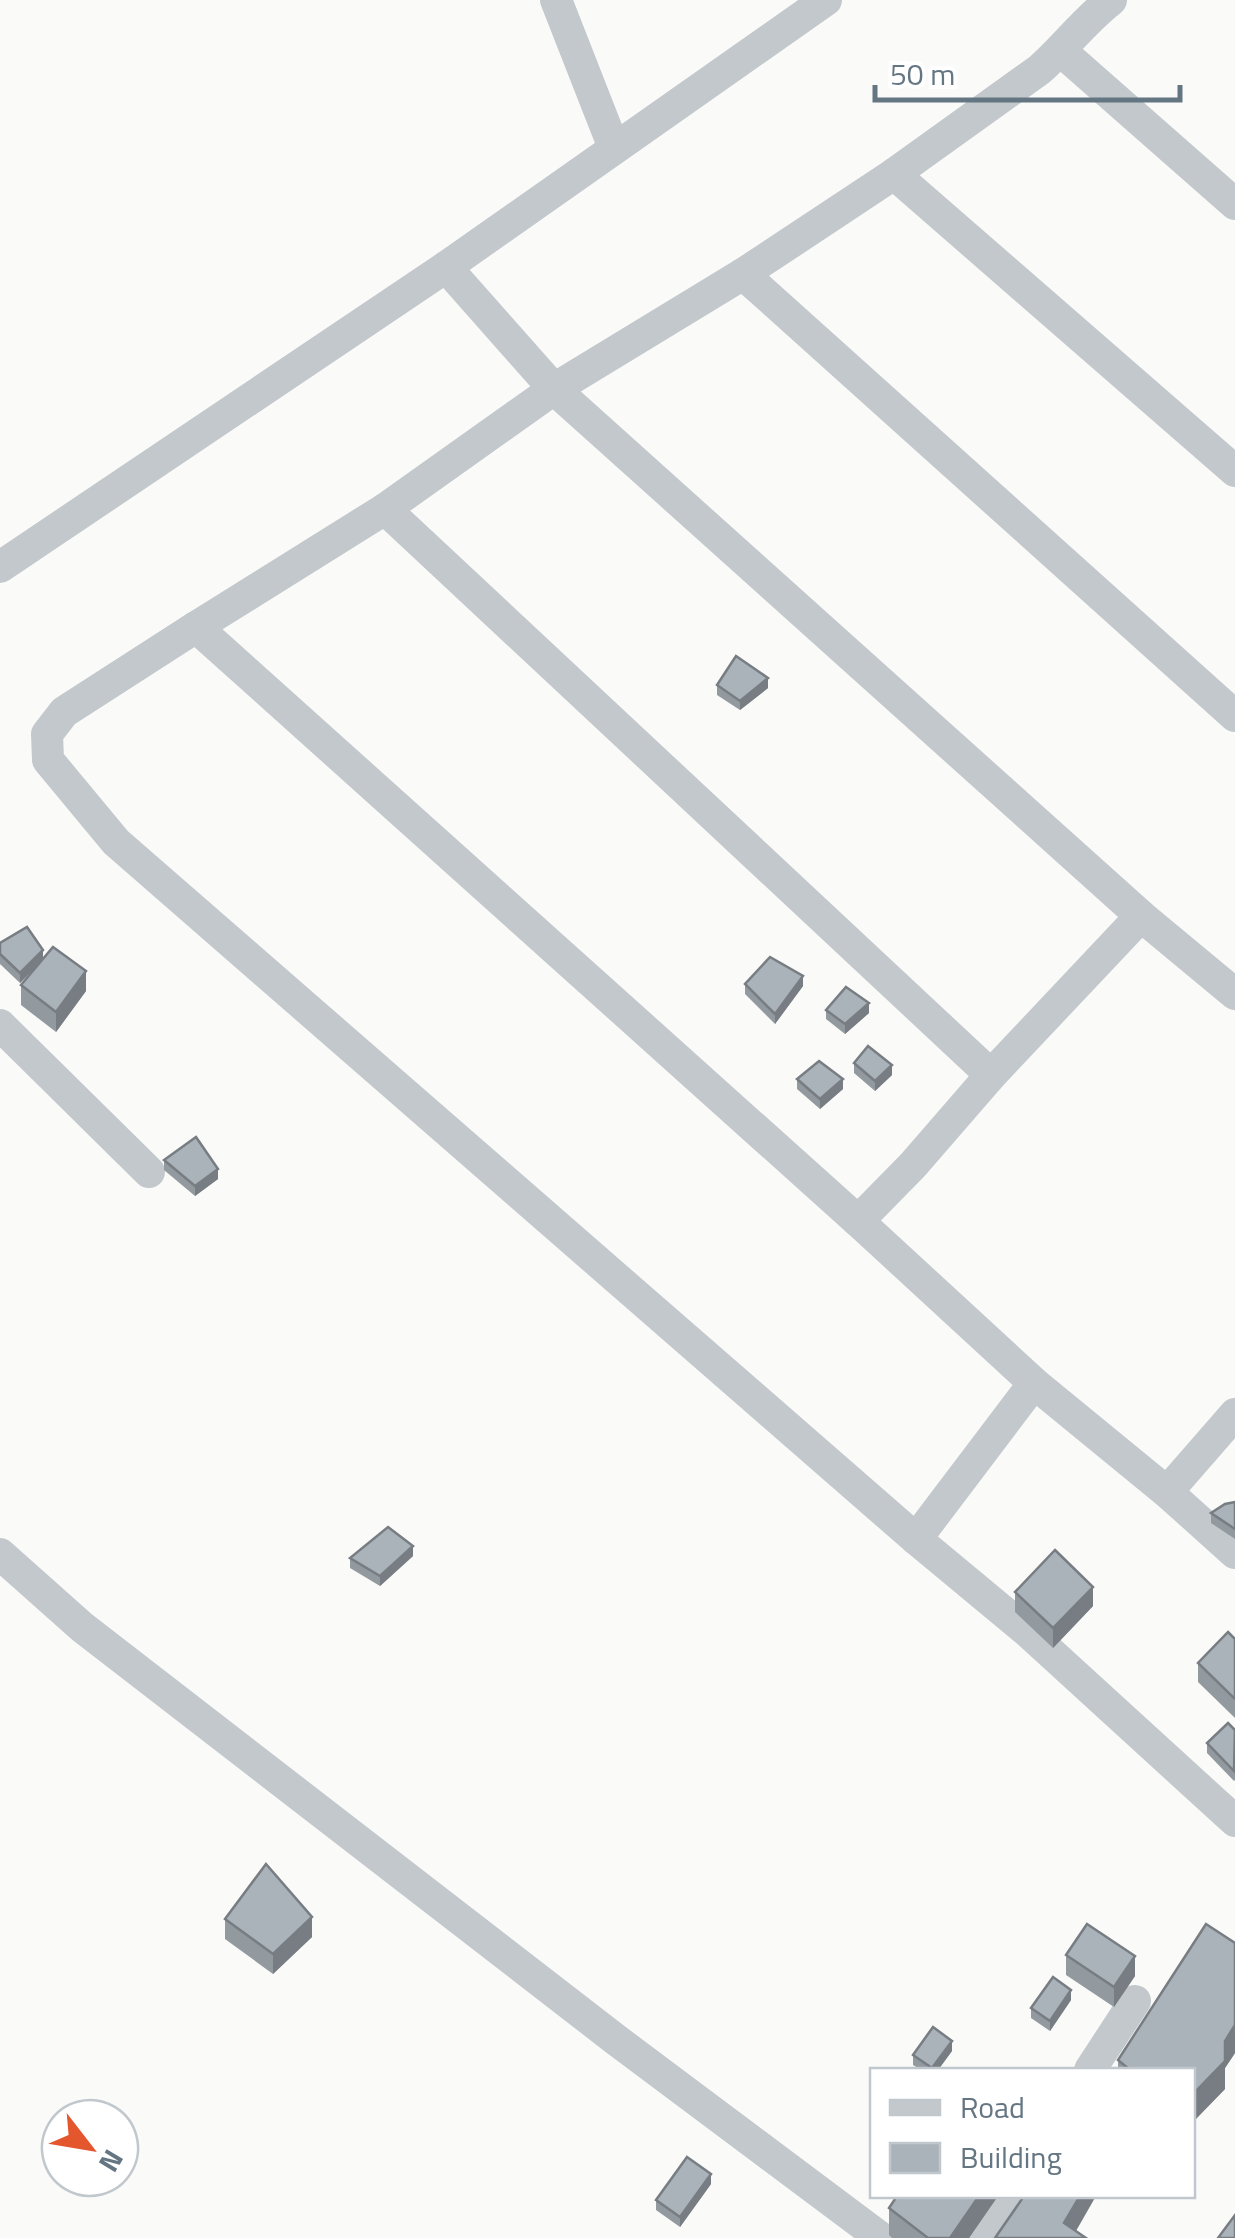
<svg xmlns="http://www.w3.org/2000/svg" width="1235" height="2238" viewBox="0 0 1235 2238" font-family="'Titillium Web',sans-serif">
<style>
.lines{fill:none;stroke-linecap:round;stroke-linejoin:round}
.street{stroke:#c3c8cc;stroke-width:32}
.wall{fill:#929a9f}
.shaded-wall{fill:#777d82}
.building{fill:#aab3b9;stroke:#777d82;stroke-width:2.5}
</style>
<rect width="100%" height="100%" fill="#fafaf8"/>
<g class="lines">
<!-- street -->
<g class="street">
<path d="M556,0l58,148"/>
<path d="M1061,51l174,153"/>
<path d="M894,174l341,297"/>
<path d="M446,267l108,122 587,527 -150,159 -78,90 -55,56 -662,-594 -132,85 -17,22 1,26 68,82 800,697 112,93 207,189"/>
<path d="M743,274l492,442"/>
<path d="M385,509l606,566"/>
<path d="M0,567l446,-300 380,-267"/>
<path d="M196,627l189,-118 169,-120 189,-115 151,-100 145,-104c25,-22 45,-49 72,-70"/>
<path d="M1141,916l94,78"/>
<path d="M0,1025l149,147"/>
<path d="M858,1221l176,162 133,109 68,61"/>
<path d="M1167,1492l68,-78"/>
<path d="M916,1539l118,-156"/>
<path d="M0,1554l82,73 533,412 266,199"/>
<path d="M1090,2070l45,-69"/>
<path d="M982,2238l27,-42"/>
</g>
</g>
<!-- wall -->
<g class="wall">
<path d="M717,685l51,3 -28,22 -23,-15z"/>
<path d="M0,943l43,16 43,32 -30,41 -35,-27v-20l20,-24 -21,22 -20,-19z"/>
<path d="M745,984l58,2 -28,38 -30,-30z"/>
<path d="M826,1010l43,3 -24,21 -19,-15z"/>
<path d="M854,1063l38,12 -17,16 -21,-18z"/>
<path d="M797,1079l46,10 -23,20 -23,-20z"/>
<path d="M164,1160l54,19 -23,17 -31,-26z"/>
<path d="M1235,1502v37l-24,-16v-10z"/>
<path d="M413,1556l-33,30 -30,-18v-10z"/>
<path d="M1015,1592l78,14 -40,42 -38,-36z"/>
<path d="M1235,1639v79l-37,-36v-19z"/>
<path d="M1235,1730v50l-1,1 -27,-28v-10z"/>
<path d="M225,1919l87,18 -39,37 -48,-35z"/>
<path d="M1235,1943v110l-10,15v21l-33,34v-53h-74v-10z"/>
<path d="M1066,1955l69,21 -21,31 -48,-32z"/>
<path d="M1071,2000l-21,31 -19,-13v-10z"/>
<path d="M952,2051l-14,19h-17l-8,-5v-10z"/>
<path d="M711,2184l-31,43 -24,-17v-10z"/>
<path d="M897,2196h101l-29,42h-77l-3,-3v-27z"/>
</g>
<!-- shaded-wall -->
<g class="shaded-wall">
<path d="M768,678v10l-28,22v-9z"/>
<path d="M43,950v10l-23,23v-10z"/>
<path d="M86,971v20l-30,41v-20z"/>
<path d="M803,976v10l-28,38v-10z"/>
<path d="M869,1003v10l-24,21v-10z"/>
<path d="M892,1065v10l-17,16v-10z"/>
<path d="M843,1079v10l-23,20v-10z"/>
<path d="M218,1169v10l-23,17v-10z"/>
<path d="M413,1546v10l-33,30v-10z"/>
<path d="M1093,1587v19l-40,42v-20z"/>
<path d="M312,1917v20l-39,37v-20z"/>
<path d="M1135,1956v20l-21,31v-20z"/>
<path d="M1071,1990v10l-21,31v-10z"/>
<path d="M1235,2025v28l-10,15v21l-33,34v-28z"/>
<path d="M952,2041v10l-14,19h-6z"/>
<path d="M711,2174v10l-31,43v-10z"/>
<path d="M979,2196h19l-29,42h-19z"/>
<path d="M1080,2196h16l-24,42 -8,-15z"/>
</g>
<!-- building -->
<g class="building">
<path d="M736,656l32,22 -28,23 -23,-16z"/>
<path d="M27,927l16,23 -23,23 -20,-19v-11z"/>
<path d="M53,947l33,24 -30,41 -35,-27z"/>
<path d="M770,957l33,19 -28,38 -30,-30z"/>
<path d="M846,987l23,16 -24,21 -19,-14z"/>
<path d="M868,1046l24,19 -17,16 -21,-18z"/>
<path d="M819,1061l24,18 -23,20 -23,-20z"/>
<path d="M196,1137l22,32 -23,17 -31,-26z"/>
<path d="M1235,1502v27l-24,-16 14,-9z"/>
<path d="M388,1527l25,19 -33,30 -30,-18z"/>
<path d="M1055,1550l38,37 -40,41 -38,-36z"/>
<path d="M1228,1632l7,7v60l-37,-36z"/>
<path d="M1228,1723l7,7 -1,41 -27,-28z"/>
<path d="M266,1864l46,53 -39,37 -48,-35z"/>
<path d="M1087,1924l48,32 -21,31 -48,-32z"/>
<path d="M1206,1924l29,19v82l-10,16v20l-33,34v-25h-62l-12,-10z"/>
<path d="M1053,1977l18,13 -21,31 -19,-13z"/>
<path d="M933,2027l19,14 -20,27 -19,-13z"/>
<path d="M687,2157l24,17 -31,43 -24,-17z"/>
<path d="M897,2196h82l-29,42h-22l-39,-30z"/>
<path d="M1024,2196h56l-16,27 22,15h-91z"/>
<path d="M1235,2215v23h-17z"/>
</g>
<!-- legend -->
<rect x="870" y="2068" width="325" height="130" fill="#ffffff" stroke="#c1c8cd" stroke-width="2.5"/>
<rect x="890" y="2100" width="50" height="15" fill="#c3c8cc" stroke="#c1c8cd" stroke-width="2.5"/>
<text x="960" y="2118" font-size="30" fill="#657683">Road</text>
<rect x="890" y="2143" width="50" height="30" fill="#aab3b9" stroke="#c1c8cd" stroke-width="2.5"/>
<text x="960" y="2168" font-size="30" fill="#657683">Building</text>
<!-- north arrow -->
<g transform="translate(90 2148) rotate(121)"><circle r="48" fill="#ffffff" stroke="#c1c8cd" stroke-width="2.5"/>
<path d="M0-8L18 38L0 25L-18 38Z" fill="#e4572e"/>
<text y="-15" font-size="28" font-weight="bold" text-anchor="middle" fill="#657683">N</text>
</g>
<!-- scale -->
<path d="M875 85v15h305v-15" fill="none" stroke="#657683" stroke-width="5"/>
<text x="890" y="85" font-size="30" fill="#657683" stroke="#ffffff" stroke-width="8" paint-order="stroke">50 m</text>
</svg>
